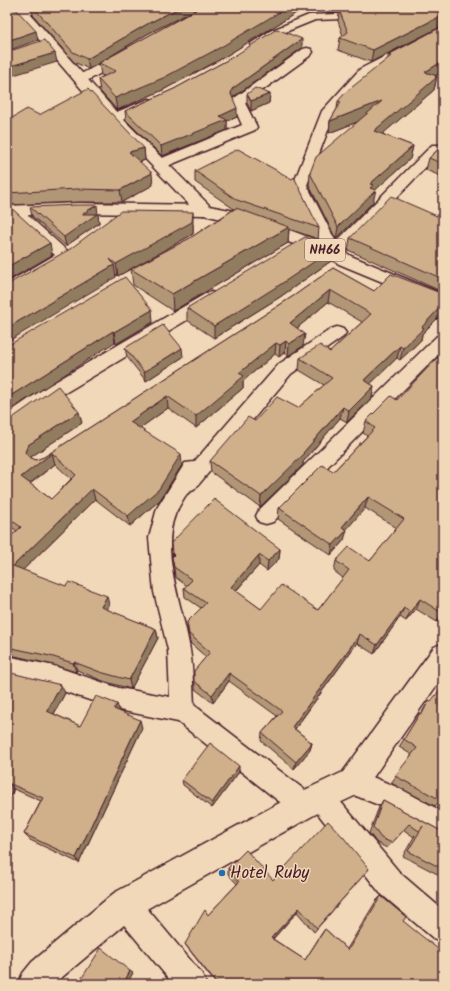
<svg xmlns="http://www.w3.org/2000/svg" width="450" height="991" viewBox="0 0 450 991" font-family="Kalam,sans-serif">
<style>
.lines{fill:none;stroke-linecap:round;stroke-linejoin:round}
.street-casing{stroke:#4a1f2b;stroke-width:3}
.secondary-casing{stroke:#4a1f2b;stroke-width:3}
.highway-casing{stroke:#4a1f2b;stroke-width:3}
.street{fill:#f0d8b8;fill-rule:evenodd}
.secondary{fill:#f0d8b8;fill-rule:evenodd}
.highway{fill:#f0d8b8;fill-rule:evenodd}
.wall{fill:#b29777;stroke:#4a1f2b;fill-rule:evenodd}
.shaded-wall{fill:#917b61;stroke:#4a1f2b}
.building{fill:#cfb08a;stroke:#4a1f2b;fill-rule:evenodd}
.poi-dot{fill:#1f6fb2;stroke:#f0d8b8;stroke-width:1.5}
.labels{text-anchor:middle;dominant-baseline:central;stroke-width:3;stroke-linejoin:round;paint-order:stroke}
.shield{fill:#f0d8b8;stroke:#7c5655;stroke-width:1}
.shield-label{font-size:13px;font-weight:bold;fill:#4a1f2b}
.near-poi-label{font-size:17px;fill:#4a1f2b;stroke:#f0d8b8;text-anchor:start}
</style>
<rect width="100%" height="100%" fill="#f0d8b8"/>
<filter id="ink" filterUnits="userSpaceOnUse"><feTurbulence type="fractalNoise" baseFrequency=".025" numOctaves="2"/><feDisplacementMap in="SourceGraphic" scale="8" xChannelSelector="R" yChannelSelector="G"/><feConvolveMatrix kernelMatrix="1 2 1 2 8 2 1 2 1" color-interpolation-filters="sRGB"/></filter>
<g filter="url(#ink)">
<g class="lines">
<!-- street casing -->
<g class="street-casing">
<g id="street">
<path d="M32,7h17l-2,2 -25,8 -6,-3 2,-2z"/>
<path d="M366,13l4,1 2,2 -2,2 -55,2 -37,15 -18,12h-8l-2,-3 20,-13 39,-16z"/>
<path d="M443,27v9l-75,39 -33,37 -28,73 29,57 96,-97h10l1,4 -103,108 -6,1 -6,-1 -35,-72 29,-74 38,-42z"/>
<path d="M307,48l4,1 2,3 -2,3 -66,48 12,24 -2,3 -90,37h-10l-2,-3 2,-3 87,-36 -10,-23 1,-3 70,-50z"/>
<path d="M124,51l6,4 -2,3 -43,24h-8l-2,-3 2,-3z"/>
<path d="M149,99l5,1 1,3 -1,3 -35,15h-10l-2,-3 2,-3z"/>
<path d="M15,206l5,2 53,48 -2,4 -58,34 -6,1v-12l48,-28 -45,-41 -2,-3 2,-3z"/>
<path d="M211,292l6,2 2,4 -2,4 -157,94 -46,33 -7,2v-17l41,-28 157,-92z"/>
<path d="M337,327l6,2 3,4 -3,4 -52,37 -97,116c-8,2 -10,8 -14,15 -25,39 4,103 10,145 3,18 3,37 4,55l116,89 2,-5 9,-4 9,4 70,84 43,37v32l-10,-4 -53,-45 -65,-83 -2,4 -9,4 -9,-4 -117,-92 -59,-12 -65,-22 -47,-10v-22l47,10 65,22 51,9 -2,-47 -14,-58 -5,-54 8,-30 28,-45 9,-1 85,-98 52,-35z"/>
<path d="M443,334v16l-170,172 -7,2 -7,-2 -3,-6 3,-6 178,-174z"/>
<path d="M353,769l46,19 44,24v27l-62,-33 -37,-15 -4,-9 4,-9z"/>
<path d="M125,890l10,4 67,80 4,10h-33l-58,-70 -4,-10 4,-10z"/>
</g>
</g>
<!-- secondary casing -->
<g class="secondary-casing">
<g id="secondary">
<path d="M11,7h13l95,108 91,91 2,4 -2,4 -6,1 -6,-1 -89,-93z"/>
<path d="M443,643v33l-80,116 -49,23 -178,100 -82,69h-36l5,-11 9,-11 82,-69 180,-98 49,-23 91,-125z"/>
</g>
</g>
<!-- highway casing -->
<g class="highway-casing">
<path id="highway" d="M79,203l125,2 26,5 41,13 69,26 11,7 92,38v13l-104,-43c-15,-10 -31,-15 -48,-21 -28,-11 -57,-22 -87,-28l-125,-2 -72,3v-10z"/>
</g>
<!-- street -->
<use href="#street" class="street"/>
<!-- secondary -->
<use href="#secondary" class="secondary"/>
<!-- highway -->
<use href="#highway" class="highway"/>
</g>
<!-- wall -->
<g class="wall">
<path d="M32,7h169l-52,26 -60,36 -15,-7 -41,-47z"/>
<path d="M201,7h242v19h-1l-71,36 -33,-12 2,-12 3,-2 -5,-15 1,-8 -38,-3 -80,49 -58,31 -46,20 -17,-19 -2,-12 6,-3 -3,-1 -2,-12z"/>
<path d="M443,27v44l-7,4 1,1 -3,14 -52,44 31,12 -3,13 -35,31 -2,12 -37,37 -27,-54 1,-12 47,-51 -28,11 1,-12 7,-12 1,-8 50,-42v-4z"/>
<path d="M302,48l-70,50 5,19 -10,4v9l-65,26 -36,-36 -1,-9 49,-22 57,-31z"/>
<path d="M247,94h23l-1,9 -18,8 -4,-8z"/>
<path d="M39,115l105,33 1,12 -5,2 13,23 -31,17h-43l-72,3v-84z"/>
<path d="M443,145v32l-17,-7 3,-12z"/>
<path d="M195,171l124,57 -1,11 -29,-10 -1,14 -115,68 -40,-26 -2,-16 59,-31 44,-29 -39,-27z"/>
<path d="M30,207l68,8 1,8 -33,23 -34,-30z"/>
<path d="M443,211v81l-95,-42 2,-12 87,-22z"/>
<path d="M193,224v10l-75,42 -2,-2v3l-106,6z"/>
<path d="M331,261l-51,36 -66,41 -27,-18v-12z"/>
<path d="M333,268l41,23 48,43 -1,6 -21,20 -3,-2 -27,26 4,2 -2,12 -25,24 -7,-4 -37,44v3l-43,42 -49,-35 -1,-11 45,-40 43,-13 26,-23 -25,-15 1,-12 30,-6 32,-30 -34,-20 -31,26 6,18 -15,10 -3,-4 -6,5 -4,-3 -32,27v7l-47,40 -28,-20 -28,20 42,37 -22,35 -30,26 -35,-27 -72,71 86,35 -2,5 49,19 2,9 -27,51 -28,-8 -26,-11 -1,2 -22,-7 -43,-10 -4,-7v-3l3,-5 -3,-1v-99l10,-9 -10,-7v-104l75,3 -50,33 -1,2 5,2 8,-3 251,-162zM55,464l16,15 -20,20 -21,-15z"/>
<path d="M153,322l-37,22 -1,-2 -108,4z"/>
<path d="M125,348l58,9 -37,24 -19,-24z"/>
<path d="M397,400l46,214 -6,8 -21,-13 -10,12 -6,-4 -26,37 -17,-11 -62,86 17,14 -2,7 -16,19 -33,-28 1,-8 15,-17 -48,-35 -16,22 -18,-14 -1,-18 12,-14 -16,-14 -2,-12 -1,-9 14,-14 -16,-11 -1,-9 3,-2 -12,-9 -4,-34 109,6 -1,10 -12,12 -8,-6 -23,26 25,18 57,1 25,-32 -9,-7 2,-10h34l27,-33 -32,-20 -19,21 -2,11 -13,15 -53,-36 1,-11 54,-36 34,-36 -4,-3 3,-12z"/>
<path d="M7,672l58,21 -11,21 26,12 39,-15 23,17 -63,135 -49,-23 -6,-6 17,-33 -27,-12 -7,13z"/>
<path d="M429,700l12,100 -6,6 -44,-23 21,-28 -13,-8 21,-34 1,1z"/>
<path d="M239,772l-27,36 -29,-23 -1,-5z"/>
<path d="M383,800l60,32v45l-40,-21 12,-21 -1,2 -10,-7 -17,18 -10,-5 -8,-10 10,-26z"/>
<path d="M228,868l45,12 96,-11 -55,63 -17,-20 -24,27 32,21 17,-27 3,-4 22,20 29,-48 5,-5 22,25 40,63h-227l-29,-37 -2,-3 23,-29 29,-31 -9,-10z"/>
</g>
<!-- shaded-wall -->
<g class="shaded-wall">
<path d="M181,7h20l-52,26 -60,36 -2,-10 62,-36z"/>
<path d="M288,7h13v3l-80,49 -58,31 -46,20 -2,-12z"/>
<path d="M443,15l-1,11 -71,36 2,-12z"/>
<path d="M36,31l2,9 -31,11v-10z"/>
<path d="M302,39v9l-70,50 -1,-4 1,-5z"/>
<path d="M55,53l2,9 -50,15v-10z"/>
<path d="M443,61v10l-20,12 2,-11z"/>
<path d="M437,76l-3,14 -62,53 2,-12z"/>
<path d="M270,94l-1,9 -18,8v-10z"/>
<path d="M382,101l-2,12 -51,20 1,-12z"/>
<path d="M237,108v9l-10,4v9l-65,26 -1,-10 59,-30z"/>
<path d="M413,146l-3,13 -38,34 4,-3 -3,12 -37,37 2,-12 32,-43z"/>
<path d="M144,148l1,12 -15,5 -1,-13z"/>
<path d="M152,173l1,12 -31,17 -2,-12z"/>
<path d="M97,205l1,10 1,8 -33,23 -2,-9 18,-23z"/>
<path d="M193,212v22l-75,42 -2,-12z"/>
<path d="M289,227l-1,16 -115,68 -1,-17z"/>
<path d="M50,243l2,12 -45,26v-14z"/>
<path d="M333,249l-2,12 -51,36 -66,41v-12z"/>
<path d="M114,265l2,12 -109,65v-14z"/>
<path d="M330,290l-2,12 -39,33 1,-12z"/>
<path d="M443,304v9l-21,21 -1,6 -21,20 3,-12 19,-21z"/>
<path d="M152,310l1,12 -37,22 -2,-12z"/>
<path d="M113,331l2,11 -108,70v-14z"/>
<path d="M305,334l-2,12 -15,10 1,-12z"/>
<path d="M286,341l-1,11 -6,5 1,-12z"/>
<path d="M276,343l-1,11 -32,27v7l-47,40v-12l43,-43z"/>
<path d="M400,346l-3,12 -35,34 2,-12z"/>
<path d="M182,348l1,9 -37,24 -2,-9z"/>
<path d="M374,386l-2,12 -25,24 2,-11z"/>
<path d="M167,396l1,12 -36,26 -2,-12z"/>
<path d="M343,407l-3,11 -37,44v3l-43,42 1,-11 42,-43z"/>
<path d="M79,412l3,11 -50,33 -3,7 -4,-11 3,-7z"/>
<path d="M52,453l3,11 -31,24 -3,-11z"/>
<path d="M181,454l1,11 -22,35 -30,26 -2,-10z"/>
<path d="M92,489l3,10 -78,77 -4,-10z"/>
<path d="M368,497l-3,11 -25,29 2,-10z"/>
<path d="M347,530l-3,10 -13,15 2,-10z"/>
<path d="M280,549l-1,10 -12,12 1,-10z"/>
<path d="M259,555v10l-29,32 1,-10z"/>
<path d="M107,596l2,9 -6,12 -2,-10z"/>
<path d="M420,599l-4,10 -10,12 4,-9z"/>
<path d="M404,608l-4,9 -26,37 3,-9z"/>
<path d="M443,611v3l-6,8 5,-9z"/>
<path d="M156,629l2,9 -27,51 -2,-9z"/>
<path d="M360,634l-3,9 -66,91 1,-7z"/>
<path d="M74,662l3,8 -1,2 -3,-9z"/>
<path d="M229,673v8l-16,22 -1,-8z"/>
<path d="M61,685l4,8 -14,26 -4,-8z"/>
<path d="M117,704l3,8 -6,-3z"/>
<path d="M140,720l2,8 -63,135 -3,-5z"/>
<path d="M312,743l-2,7 -16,19 2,-7z"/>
<path d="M239,766v6l-27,36v-5z"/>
<path d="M8,783l6,6 -7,13v-17z"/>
<path d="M299,908l-2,4 -27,30 1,-4z"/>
<path d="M130,971l3,2 -6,11h-4z"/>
</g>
<!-- building -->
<g class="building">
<path d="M7,7h7l22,24 -29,10z"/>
<path d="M33,7h148l-32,16 -62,36 -14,-7z"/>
<path d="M201,7h87l-67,40 -58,31 -48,20 -17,-19 18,-8 -17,-8z"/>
<path d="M443,8v7l-70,35 -33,-12 8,-6 -9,-22z"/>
<path d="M443,26v35l-18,11 12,4 -2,1 1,1 -62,53 39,15 -43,38 3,1 -3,3 6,2 -38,37 -28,-54 6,-16 66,-56 -52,20 11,-19 -3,-1 8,-9 45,-36 -3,-1z"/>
<path d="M277,29l25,10 -70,50 -1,5 6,14 -17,8 7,4 -66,26 -36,-35 49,-22 57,-31z"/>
<path d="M44,40l11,13 -48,14v-15z"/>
<path d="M255,88l15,6 -19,7 -4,-7z"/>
<path d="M88,89l56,59 -15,4 23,21 -32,17 -43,-1 -70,4v-72l20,-12 12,6z"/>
<path d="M443,145v19l-14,-6z"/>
<path d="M238,149l54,30 2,-2 25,51 -82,-28 -42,-29z"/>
<path d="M391,196l46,20 6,-5v68l-93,-41z"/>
<path d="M7,205h1l42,38 -43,24z"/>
<path d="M77,205h20l-15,9h15l-33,23 -34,-30z"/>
<path d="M236,208l53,19 -117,67 -41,-25 59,-31z"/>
<path d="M121,211l72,1 -1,10 -76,42 -6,-5 4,6 -107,63v-44l3,-1 60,-34z"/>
<path d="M305,237l28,12 -52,35 -67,42 -27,-18z"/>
<path d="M333,268l41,23 17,-17 52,20v10l-21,23 2,1 -21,20 -3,-2 -36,34 10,6 -25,25 -6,-4 -40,46 1,1 -43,42 -51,-35 38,-44 7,4 22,-24 21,11 34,-30 -32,-20 20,-13 10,7 41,-38 -41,-24 -40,33 15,11 -16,10 -3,-3 -6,4 -4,-2 -37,30 5,3 -48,40 -29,-20 -37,26 51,32 -22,35 -31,27 -36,-27 -79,77 53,20 3,-4 38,14 -6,11 55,22 -27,51 -29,-8 -26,-10 -1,1 -23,-7 -43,-9v-2l6,-11 -6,-2v-92l14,-13 -14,-10v-97l4,-1 47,-33 21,26 -51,33 -3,7 4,5 7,3 8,-3 251,-162zM52,453l24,22 -25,24 -30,-22z"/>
<path d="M125,277l27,33 -38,22 -1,-1 -106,67v-52z"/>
<path d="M163,325l19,23 -38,24 -19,-24z"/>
<path d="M438,357l5,3v251l-1,2 -22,-14 -10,13 -6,-4 -27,37 -17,-11 -68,93 20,16 -16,19 -34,-29 20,-22 -53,-38 -17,22 -18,-14v-10l16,-19 -21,-18 -2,-12 19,-19 -22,-15 8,-8 -18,-13 -2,-10 2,-2 -2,-2 -1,-10 43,-44 66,50 -12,12 -9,-6 -28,32 30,22 20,-24 37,25 31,-40 -13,-9 13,-14 21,14 34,-42 -36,-22 -26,30 5,3 -14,15 -54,-37 43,-43 11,7 42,-44 -9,-7 25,-25 6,4z"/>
<path d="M7,672l54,13 -14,26 33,15 16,-30 21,8 -3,5 26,11 -64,138 -52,-24 19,-36 -35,-15 -1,2z"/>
<path d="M443,686v111l-2,3 -46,-24 22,-28 -13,-9 16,-26 2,1 7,-14 2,1z"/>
<path d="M210,743l29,23 -27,37 -30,-23z"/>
<path d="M383,800l60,32v37l-35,-18 15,-25 -4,5 -10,-7 -17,19 -11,-5 -8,-11z"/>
<path d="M328,821l16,17 25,31 -52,59 -18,-20 -28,30 34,22 20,-31 23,21 33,-54 25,21 -3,4 40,32v31h-208l-3,-2 -2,2h-13l-32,-40 20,-34 3,5 31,-33 -11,-14 18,-18 27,30z"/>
<path d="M101,948l29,23 -7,13h-45z"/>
</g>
</g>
<!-- markers -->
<circle class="poi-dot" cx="222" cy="873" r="4"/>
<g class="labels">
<!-- shield labels -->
<rect class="shield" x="305" y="239" width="40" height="22" rx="3"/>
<g class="shield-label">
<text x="325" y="250">NH66</text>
</g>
<!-- near-poi labels -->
<g class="near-poi-label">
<text x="230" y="873">Hotel Ruby</text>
</g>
</g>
<!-- margin -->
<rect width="450" height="991" fill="none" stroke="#f0d8b8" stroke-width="24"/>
<rect x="12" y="12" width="426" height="967" fill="none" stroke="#4a1f2b" stroke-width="1.5" filter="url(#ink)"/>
</svg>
